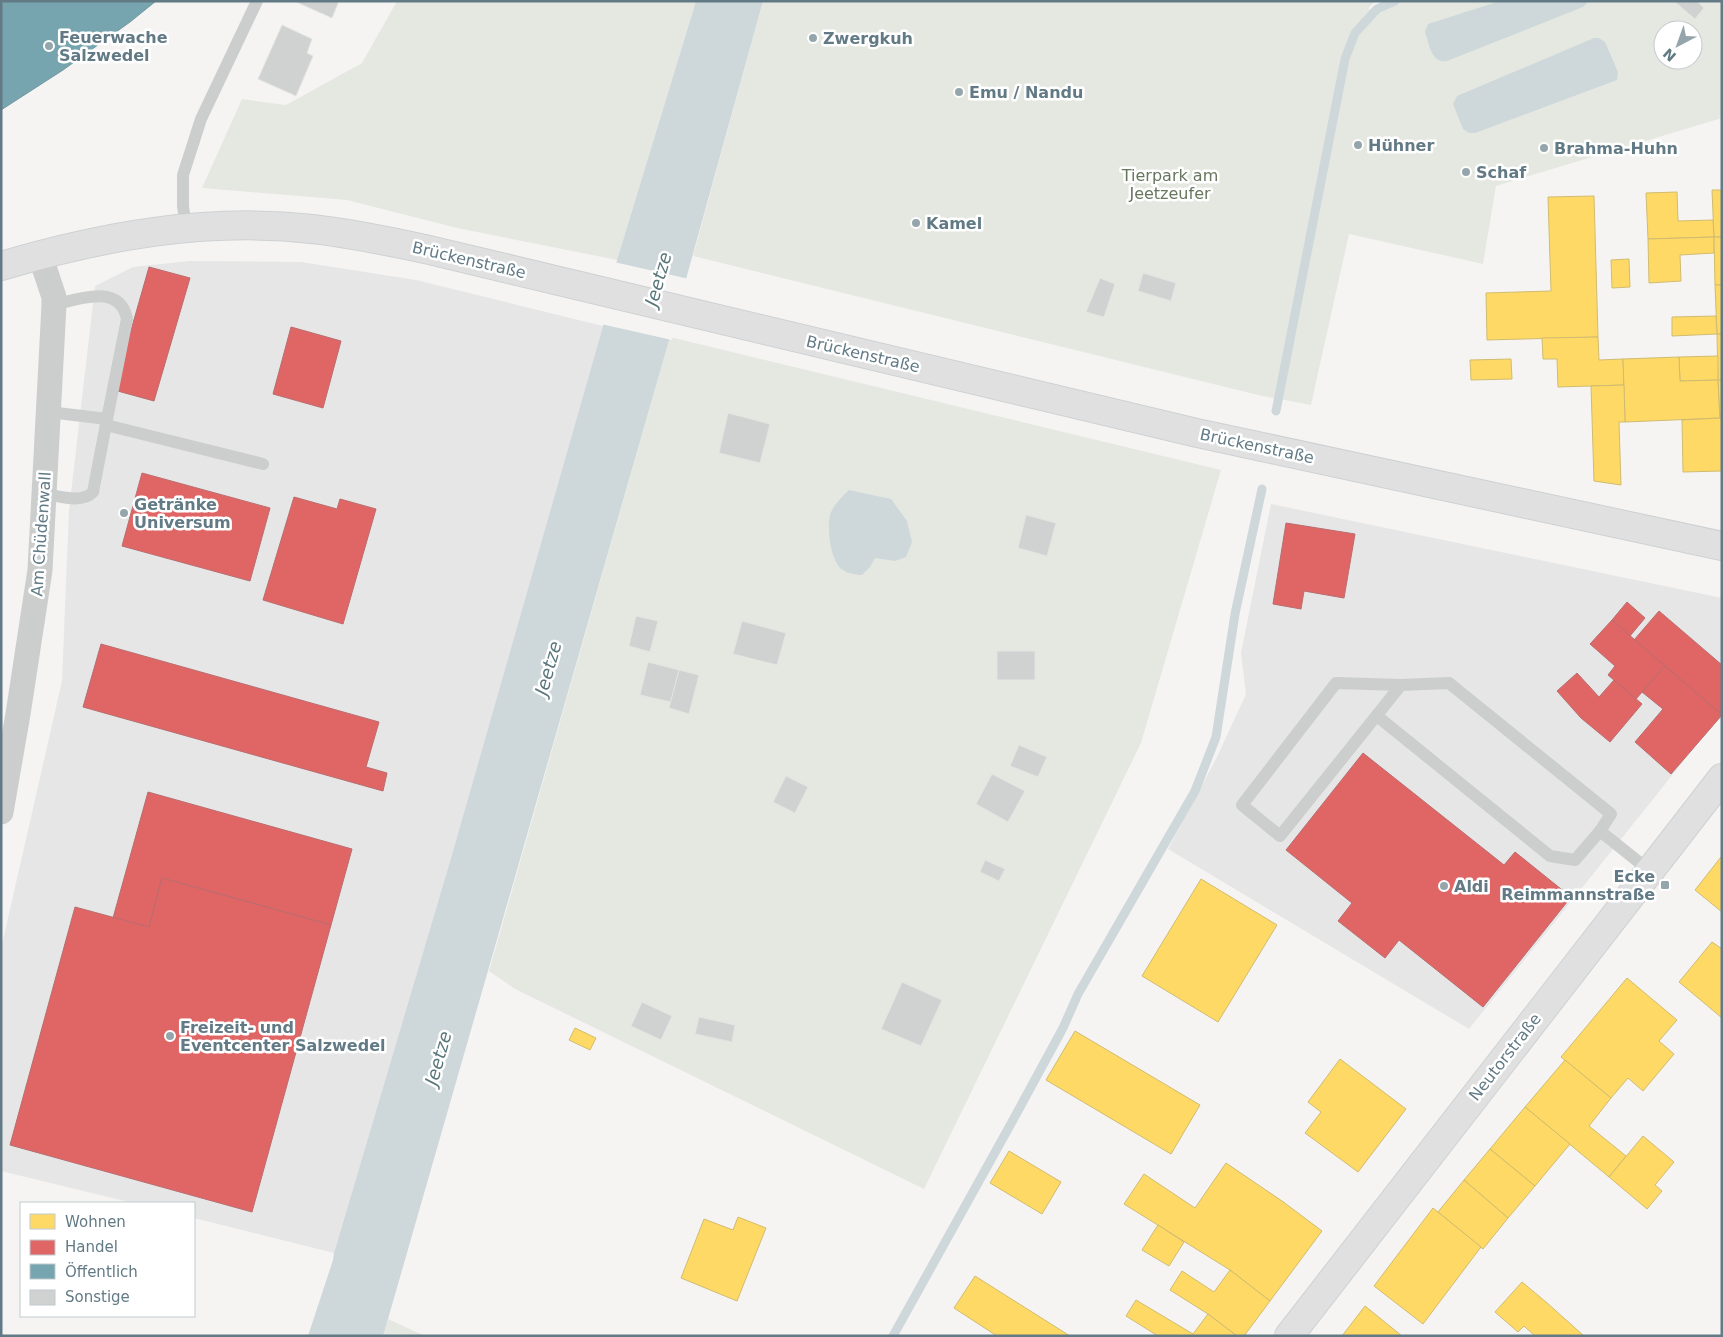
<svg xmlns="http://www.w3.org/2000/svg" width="1723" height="1337" viewBox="0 0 1723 1337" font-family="'DejaVu Sans',sans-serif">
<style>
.built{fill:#e5e6e5}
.green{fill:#e5e8e1;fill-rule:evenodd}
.water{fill:#ced8da}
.pier{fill:#f5f4f3}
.homes{fill:#ffd966;stroke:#d0bc6f}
.shops{fill:#e06666;stroke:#ba6c6f}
.public{fill:#76a5af;stroke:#7098a2}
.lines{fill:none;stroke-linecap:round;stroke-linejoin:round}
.stream{stroke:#ced8da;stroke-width:9}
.building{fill:#d0d2d2;stroke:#e4e4e2}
.secondary-casing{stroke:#ced1d2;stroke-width:30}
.lane{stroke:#cccece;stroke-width:12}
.street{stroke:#cccece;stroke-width:25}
.secondary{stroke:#e0e0e1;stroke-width:28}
.poi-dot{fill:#95a5ac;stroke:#fff;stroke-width:2}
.labels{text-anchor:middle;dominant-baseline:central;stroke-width:5;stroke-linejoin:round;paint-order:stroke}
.poi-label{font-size:16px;font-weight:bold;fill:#627a85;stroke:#fff;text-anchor:start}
.park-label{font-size:16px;fill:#66775e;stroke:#fff}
.street-label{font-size:16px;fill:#627a85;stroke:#fff}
.water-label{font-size:18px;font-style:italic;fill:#59767b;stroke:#fff}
</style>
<rect width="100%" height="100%" fill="#f5f4f3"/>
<!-- built -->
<g class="built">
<path d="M190,261l111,1 115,18 187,46 -152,532 -117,395 -140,-35v-15h-61l-132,-32v-222l61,-268 7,-170 26,-225 38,-19z"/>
<path d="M1271,504l451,94v115l-253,316 -301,-180 49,-92 29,-63 -5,-41z"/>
</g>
<!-- green -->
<g class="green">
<path d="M397,1h299l-79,259 -160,-32 -110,-28 -145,-12 40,-89 44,6 76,-42z"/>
<path d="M763,1h612l-7,8 10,1 21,-9h323v117l-226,68 -13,78 -134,-30 -38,171 -53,-10 -565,-139zM1663,30h30v30h-30z"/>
<path d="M670,337l551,133 -80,273 -217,446 -409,-200 -26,-18z"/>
<path d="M388,1319l37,17h-42z"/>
</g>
<!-- water -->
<g class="water">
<path d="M696,1h67l-93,336 -282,982 -5,17h-75l25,-76 1,-7 117,-395 152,-532 14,-66z"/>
<path d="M1500,1h89l-6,6 -136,54c-16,3 -18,-18 -22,-29l3,-8z"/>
<path d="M1594,38h5l6,4 13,30 -1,8 -142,53h-6l-6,-4 -10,-25 4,-8z"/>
<path d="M849,490l42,9 16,22 5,21 -6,15 -11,4 -20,-3 -5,9 -8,8c-7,0 -16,-2 -22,-7 -10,-11 -13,-39 -10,-53 3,-10 13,-19 19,-25z"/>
</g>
<!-- pier -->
<path class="pier" d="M614,262l75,17 -17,61 -71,-16z"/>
<!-- homes -->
<g class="homes">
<path d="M1712,190h10v47h-8z"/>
<path d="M1677,192l1,29 35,-1 1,17 -66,2 -2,-46z"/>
<path d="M1594,196l4,141 -111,3 -1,-47 65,-2 -3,-94z"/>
<path d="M1714,237v16l-34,2 1,26 -32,2 -1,-44z"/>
<path d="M1714,237h8v48h-7z"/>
<path d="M1629,259l1,28 -18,1 -1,-28z"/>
<path d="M1715,285h7v49h-5z"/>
<path d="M1716,316l1,18 -45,2v-19z"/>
<path d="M1717,334h5v46h-4z"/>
<path d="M1598,337l1,23 24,-1 1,26 -66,2 -1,-28h-14l-1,-21z"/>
<path d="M1718,356v24l-38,1 -1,-24z"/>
<path d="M1679,357l1,24 38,-1 2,38 -95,4 -2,-63z"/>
<path d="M1511,359l1,20 -41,1 -1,-20z"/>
<path d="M1718,380h4v38h-2z"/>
<path d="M1624,385l1,37h-6l2,63 -27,-4 -3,-95z"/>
<path d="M1720,418h2v53l-39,1 -1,-52z"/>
<path d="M1721,857h1v55l-27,-22z"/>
<path d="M1201,879l76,46 -59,97 -76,-46z"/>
<path d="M1712,942l10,7v69l-43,-36z"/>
<path d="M1627,978l50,42 -18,21 15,13 -31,37 -15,-13 -17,20 -50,-41z"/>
<path d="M575,1028l21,10 -6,12 -21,-10z"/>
<path d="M1075,1031l125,74 -29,49 -125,-74z"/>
<path d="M1340,1059l66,50 -48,63 -53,-39 16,-21 -13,-10z"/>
<path d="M1565,1060l46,38 -22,28 37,30 -17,21 -84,-70z"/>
<path d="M1525,1107l45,37 -35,42 -45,-37z"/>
<path d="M1643,1136l31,26 -19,23 7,6 -15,18 -38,-32z"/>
<path d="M1490,1149l45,37 -27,32 -44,-38z"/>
<path d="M1009,1151l52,31 -19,32 -52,-31z"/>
<path d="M1226,1163l56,38 40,30 -52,70 -40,-31 -106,-66 20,-30 51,34z"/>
<path d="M1464,1180l44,38 -25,31 -45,-37z"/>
<path d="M1433,1208l48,39 -58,77 -49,-38z"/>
<path d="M738,1217l28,11 -29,73 -56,-23 23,-59 29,11z"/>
<path d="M1158,1225l26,17 -15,24 -27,-16z"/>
<path d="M1230,1270l40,31 -26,35h-7l-29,-22 -38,-24 12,-19 32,21z"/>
<path d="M975,1276l95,60h-73l-43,-28z"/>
<path d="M1522,1282l24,20 38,34h-49l-11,-10 -6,6 -23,-20z"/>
<path d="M1136,1300l57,34 15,-20 29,22h-79l-32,-20z"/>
<path d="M1365,1306l37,30h-60z"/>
</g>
<!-- shops -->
<g class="shops">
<path d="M149,267l41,11 -36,123 -40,-11z"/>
<path d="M291,327l50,14 -18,67 -50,-14z"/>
<path d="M142,473l128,35 -20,73 -128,-35z"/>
<path d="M294,497l43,12 3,-10 36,10 -33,115 -80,-24z"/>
<path d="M1286,523l69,11 -11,64 -40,-7 -3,18 -28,-5z"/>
<path d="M1627,602l18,16 -15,18 -18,-16z"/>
<path d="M1659,611l63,54v50l-88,-75z"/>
<path d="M1612,620l53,46 -29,33 -28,-24 7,-9 -25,-22z"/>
<path d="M101,644l278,78 -13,45 21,6 -4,18 -300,-84z"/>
<path d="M1665,666l57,49 -51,59 -36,-32 28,-33 -21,-17z"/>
<path d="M1577,673l22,24 15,-17 28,24 -32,38 -29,-24 -24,-27z"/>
<path d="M1363,753l141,112 11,-13 56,45 -88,110 -84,-67 -14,18 -47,-37 14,-18 -66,-53z"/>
<path d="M148,792l204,57 -21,76 -169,-47 -13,49 -36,-9z"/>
<path d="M162,878l169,47 -79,287 -242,-67 65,-238 74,20z"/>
</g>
<!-- public -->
<path class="public" d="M1,1h155l-26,21 -67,48 -62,40z"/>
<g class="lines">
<!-- stream -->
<g class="stream">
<path d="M1276,411l69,-352 10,-26 22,-24 18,-8"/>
<path d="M893,1336l120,-216 50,-92 15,-34 117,-203 21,-54 19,-123 27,-125"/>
</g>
</g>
<!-- building -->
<g class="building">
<path d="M294,1h45l-7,17z"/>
<path d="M1674,1h23l7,7 -9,11z"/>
<path d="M282,25l30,14 -5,14 6,3 -17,40 -38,-17z"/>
<path d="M1143,273l33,10 -5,18 -33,-10z"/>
<path d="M1100,278l15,6 -11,33 -18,-5z"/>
<path d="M728,413l42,11 -10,39 -41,-10z"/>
<path d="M1026,515l30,8 -9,33 -29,-8z"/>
<path d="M636,616l22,5 -8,31 -21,-6z"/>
<path d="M742,621l44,12 -9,32 -44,-11z"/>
<rect x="997" y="651" width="38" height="29"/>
<path d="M648,662l31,8 -8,32 -31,-7z"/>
<path d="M679,670l20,5 -10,39 -20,-6z"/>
<path d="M1019,745l28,12 -9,20 -28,-11z"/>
<path d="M992,774l33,17 -17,31 -32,-18z"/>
<path d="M786,776l22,11 -13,26 -22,-11z"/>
<path d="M985,860l20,9 -6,12 -19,-9z"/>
<path d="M902,982l40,18 -21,46 -40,-17z"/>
<path d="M642,1002l30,14 -11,24 -30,-14z"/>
<path d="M699,1017l36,8 -3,17 -37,-8z"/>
</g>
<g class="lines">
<!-- secondary casing -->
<g class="secondary-casing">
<g id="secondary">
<path d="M1,266c101,-30 206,-49 311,-37 38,4 75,12 113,20l772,184 525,113"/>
<path d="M1289,1336l433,-558"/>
</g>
</g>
<!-- lane -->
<g class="lane">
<path d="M186,227l-3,-21v-31l18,-56 56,-118"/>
<path d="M49,412l58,7 20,-100c-7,-36 -49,-20 -73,-14"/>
<path d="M106,425l157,39"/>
<path d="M44,494c15,2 38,10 49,-2l14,-73"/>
<path d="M1401,685l-121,151 -38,-31 94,-122 65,2 48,-2 162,131 -11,17 50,40"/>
<path d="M1377,716l173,140 25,4 25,-29"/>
</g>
<!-- street -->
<path class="street" d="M1,812l17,-98 22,-144 14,-265v-8l-14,-42"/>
<!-- secondary -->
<use href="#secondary" class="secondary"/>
</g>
<!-- markers -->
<g class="poi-dot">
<circle cx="813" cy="38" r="5"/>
<circle cx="49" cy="46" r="5"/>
<circle cx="959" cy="92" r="5"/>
<circle cx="1358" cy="145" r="5"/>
<circle cx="1544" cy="148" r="5"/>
<circle cx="1466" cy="172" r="5"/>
<circle cx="916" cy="223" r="5"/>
<circle cx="124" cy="513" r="5"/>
<rect x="1660" y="880" width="10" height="10" rx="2.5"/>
<circle cx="1444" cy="886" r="5"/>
<circle cx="170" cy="1036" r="5"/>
</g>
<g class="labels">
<!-- poi labels -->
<g class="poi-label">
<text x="59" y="37">Feuerwache<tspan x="59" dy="18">Salzwedel</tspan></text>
<text x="823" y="38">Zwergkuh</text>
<text x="969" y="92">Emu / Nandu</text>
<text x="1368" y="145">Hühner</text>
<text x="1554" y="148">Brahma-Huhn</text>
<text x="1476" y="172">Schaf</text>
<text x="926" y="223">Kamel</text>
<text x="134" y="504">Getränke<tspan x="134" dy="18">Universum</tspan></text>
<text x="1655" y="876" text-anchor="end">Ecke<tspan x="1655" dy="18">Reimmannstraße</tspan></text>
<text x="1454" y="886">Aldi</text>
<text x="180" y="1027">Freizeit- und<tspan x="180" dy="18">Eventcenter Salzwedel</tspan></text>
</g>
<!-- park labels -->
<g class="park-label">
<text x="1170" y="175">Tierpark am<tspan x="1170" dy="18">Jeetzeufer</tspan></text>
</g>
<!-- street labels -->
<g class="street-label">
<text transform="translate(469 260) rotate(13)">Brückenstraße</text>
<text transform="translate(863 354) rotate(13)">Brückenstraße</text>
<text transform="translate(1257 446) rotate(12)">Brückenstraße</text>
<text transform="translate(41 534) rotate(-86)">Am Chüdenwall</text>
<text transform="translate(1505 1057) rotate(-52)">Neutorstraße</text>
</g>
<!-- water labels -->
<g class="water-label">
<text transform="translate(658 279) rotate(-74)">Jeetze</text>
<text transform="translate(548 668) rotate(-74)">Jeetze</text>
<text transform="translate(438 1058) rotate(-74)">Jeetze</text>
</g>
</g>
<!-- border -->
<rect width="1723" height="1337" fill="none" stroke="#627a85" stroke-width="5"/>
<!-- legend -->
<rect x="20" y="1202" width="175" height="115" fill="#ffffff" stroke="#c0cace"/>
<rect x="30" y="1214" width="25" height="15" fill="#ffd966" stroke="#c0cace"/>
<text x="65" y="1227" font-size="15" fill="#627a85">Wohnen</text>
<rect x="30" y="1240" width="25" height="15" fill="#e06666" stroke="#c0cace"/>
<text x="65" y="1252" font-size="15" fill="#627a85">Handel</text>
<rect x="30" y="1264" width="25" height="15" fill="#76a5af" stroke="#c0cace"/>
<text x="65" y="1277" font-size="15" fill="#627a85">Öffentlich</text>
<rect x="30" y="1290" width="25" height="15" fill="#d0d2d2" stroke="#c0cace"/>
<text x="65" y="1302" font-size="15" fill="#627a85">Sonstige</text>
<!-- north arrow -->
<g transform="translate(1678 45) rotate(221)"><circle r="24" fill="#ffffff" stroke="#c0cace"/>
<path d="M0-4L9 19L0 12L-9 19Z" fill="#95a5ac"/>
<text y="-8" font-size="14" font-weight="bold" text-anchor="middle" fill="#627a85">N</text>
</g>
</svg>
